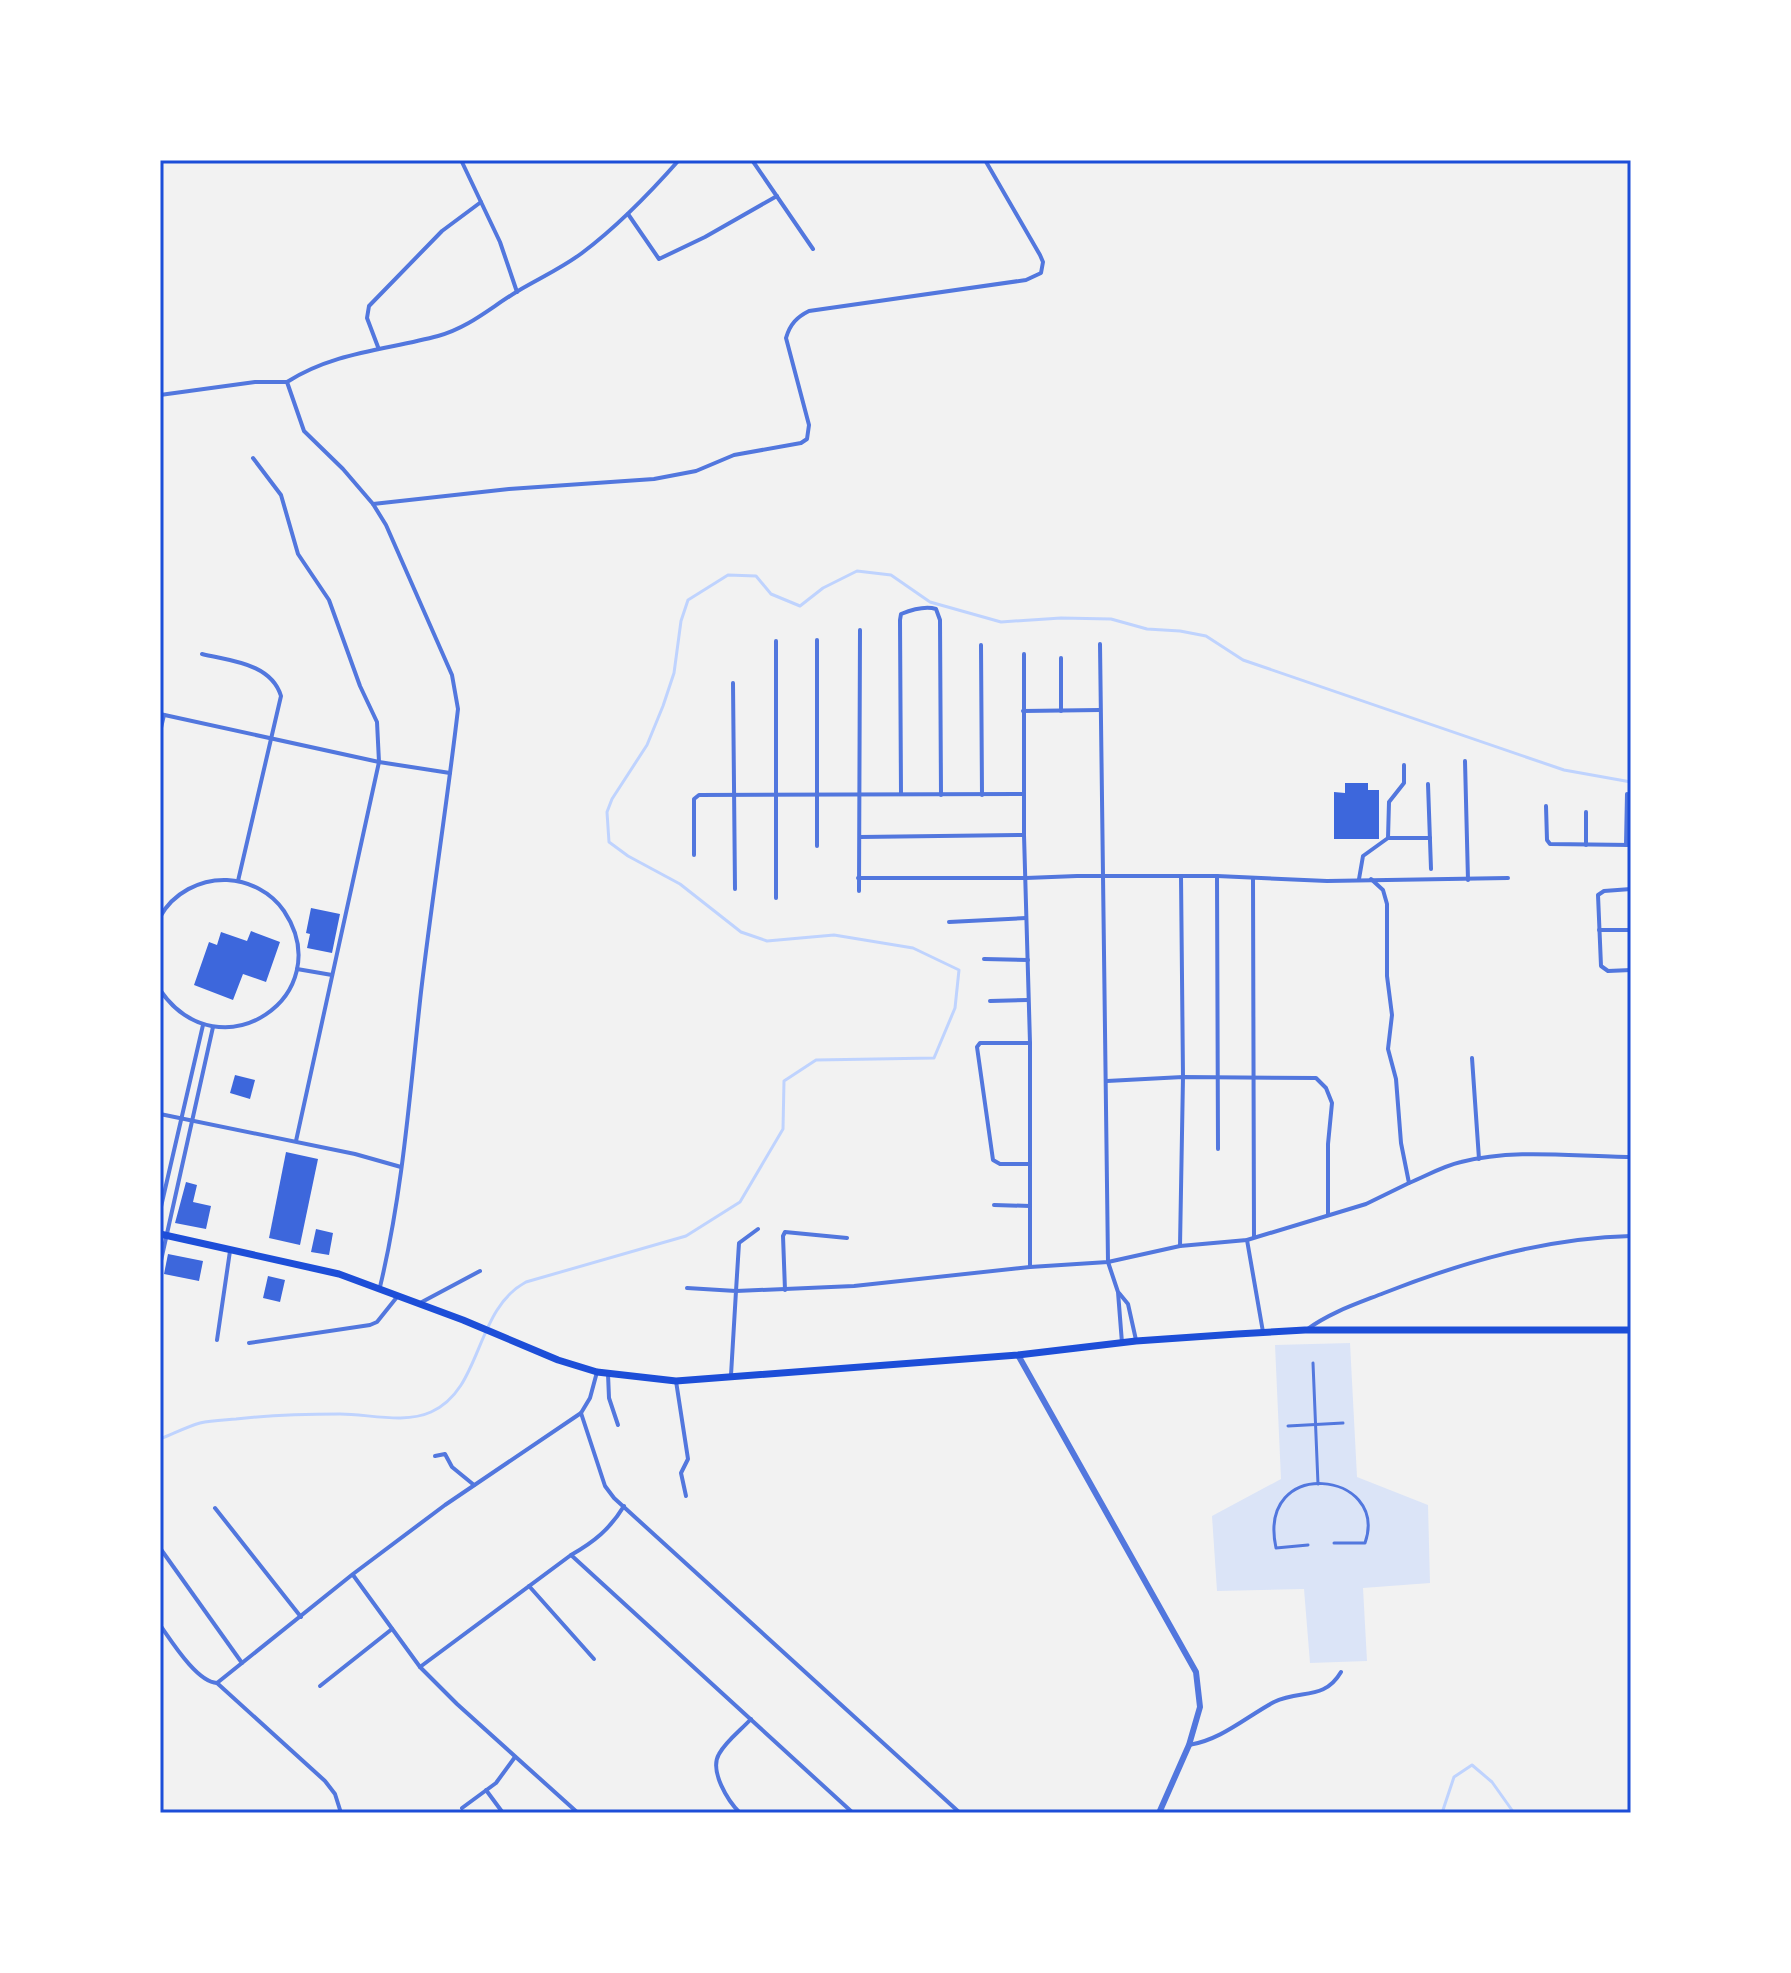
<svg xmlns="http://www.w3.org/2000/svg" width="1791" height="1973" viewBox="0 0 1791 1973" font-family="'Times New Roman',serif">
<style>
.green{fill:#dbe4f7}
.lines{fill:none;stroke-linecap:round;stroke-linejoin:round}
.stream{stroke:#bfd3fe;stroke-width:3}
.building{fill:#3d67dc}
.pedestrian{stroke:#5277de;stroke-width:3}
.minor{stroke:#5277de;stroke-width:4}
.tertiary{stroke:#5277de;stroke-width:6}
.trunk{stroke:#1d4ed8;stroke-width:7}
.neatline{fill:none;stroke:#1d4ed8;stroke-width:3}
</style>
<rect width="100%" height="100%" fill="#f2f2f2"/>
<!-- green -->
<path class="green" d="M1350,1343l7,134 71,28 2,78 -67,5 4,73 -57,2 -6,-74 -87,2 -5,-75 69,-37 -6,-134z"/>
<g class="lines">
<!-- stream -->
<g class="stream">
<path d="M160,1439c13,-5 26,-12 40,-16 11,-3 24,-3 36,-4 35,-4 69,-5 104,-5 28,0 65,10 91,-2 52,-23 43,-102 95,-130l160,-46 54,-34 43,-73 1,-48 32,-21 118,-2 21,-50 4,-38 -46,-22 -79,-13 -67,6 -26,-9 -61,-48 -52,-28 -19,-14 -2,-30 5,-13 35,-54 16,-39 11,-33 7,-52 7,-21 40,-25 28,1 15,18 29,12 23,-18 34,-17 34,4 39,27 71,20 60,-4 50,1 36,10 33,2 26,5 37,24 321,110 67,12"/>
<path d="M1442,1813l12,-36 18,-12 20,17 22,31"/>
</g>
</g>
<!-- building -->
<g class="building">
<path d="M1345,783h23v7h11v49h-45v-47l11,1z"/>
<path d="M311,908l29,6 -8,39 -25,-5 3,-14 -4,-1z"/>
<path d="M251,931l29,11 -14,40 -23,-8 -10,26 -39,-15 15,-43 8,3 4,-13 26,9z"/>
<path d="M235,1075l20,5 -5,19 -20,-6z"/>
<path d="M286,1152l32,7 -18,86 -31,-7z"/>
<path d="M186,1182l11,3 -4,17 18,4 -5,23 -31,-6z"/>
<path d="M316,1229l17,4 -4,22 -18,-3z"/>
<path d="M168,1254l35,7 -4,20 -35,-7z"/>
<path d="M268,1276l17,4 -5,22 -17,-4z"/>
</g>
<g class="lines">
<!-- pedestrian -->
<g class="pedestrian">
<path d="M1313,1363l5,121"/>
<path d="M1288,1426l55,-3"/>
<path d="M1308,1545l-32,3c-20,-93 114,-77 89,-5h-31"/>
</g>
<!-- minor -->
<g class="minor">
<path d="M461,160l39,82 17,50"/>
<path d="M752,160l61,89"/>
<path d="M628,214l31,45 46,-22 72,-41"/>
<path d="M378,347l-11,-29 2,-12 73,-75 39,-29"/>
<path d="M160,395l95,-13h32"/>
<path d="M253,458l28,37 17,59 31,46 31,86 17,36 2,40 -83,379"/>
<path d="M373,504l136,-15 145,-10 42,-8 38,-16 67,-12 6,-4 2,-14 -23,-87c4,-14 11,-21 23,-27l217,-31 15,-7 2,-11 -3,-7 -55,-95"/>
<path d="M1100,644l8,618 10,30 4,51"/>
<path d="M981,645l1,150"/>
<path d="M202,654c28,7 69,9 79,42l-43,185"/>
<path d="M1024,654v181l6,208v224"/>
<path d="M733,683l2,206"/>
<path d="M1023,711l77,-1"/>
<path d="M1061,711v-53"/>
<path d="M160,714l219,48 71,11"/>
<path d="M160,732l4,-17"/>
<path d="M1465,761l3,119"/>
<path d="M1428,784l3,85"/>
<path d="M901,794l-1,-174 1,-6c10,-4 25,-8 35,-5l4,11 1,175"/>
<path d="M1546,806l1,34 3,4 81,1"/>
<path d="M860,837l164,-2"/>
<path d="M1388,838h42"/>
<path d="M1586,845v-33"/>
<path d="M1626,845l1,-51"/>
<path d="M817,846v-206"/>
<path d="M694,855v-56l5,-4 324,-1"/>
<path d="M1217,876l1,273"/>
<path d="M858,878h168l51,-2h140l110,5 181,-3"/>
<path d="M1253,878l1,359"/>
<path d="M1359,879l4,-23 25,-18 1,-36 15,-19v-18"/>
<path d="M1631,889l-27,2 -6,4 3,71 7,5 23,-1"/>
<path d="M859,891l1,-261"/>
<path d="M776,898v-257"/>
<path d="M160,917c13,-24 40,-38 67,-37 22,1 44,12 57,31 56,84 -64,166 -124,79"/>
<path d="M949,922l77,-4"/>
<path d="M1599,930h32"/>
<path d="M984,959l44,1"/>
<path d="M297,969l35,6"/>
<path d="M990,1001l38,-1"/>
<path d="M1472,1058l7,101"/>
<path d="M1107,1081l76,-4 133,1 10,10 6,15 -4,41v71"/>
<path d="M160,1114l195,40 46,13"/>
<path d="M1030,1164h-30l-7,-4 -16,-113 3,-4h50"/>
<path d="M1409,1183c17,-7 34,-17 52,-21 56,-14 114,-5 170,-5"/>
<path d="M994,1205l36,1"/>
<path d="M160,1211l43,-186"/>
<path d="M758,1229l-19,14 -3,48 118,-5 176,-19 78,-5 72,-16 67,-6 119,-36 43,-21 -8,-40 -5,-64 -8,-30 4,-34 -5,-39v-72l-4,-14 -12,-11"/>
<path d="M1247,1240l16,92"/>
<path d="M1180,1246l3,-169 -2,-201"/>
<path d="M160,1265l53,-238"/>
<path d="M380,1287c23,-96 30,-196 41,-295 11,-94 26,-188 37,-283l-6,-34 -66,-150 -13,-21 -30,-35 -39,-38 -17,-49c47,-30 99,-32 151,-46 32,-9 53,-29 80,-45 22,-13 44,-23 64,-38 36,-27 67,-59 97,-93"/>
<path d="M687,1288l49,3 -5,84"/>
<path d="M785,1290l-2,-54 2,-4 62,6"/>
<path d="M1119,1293l9,11 8,36"/>
<path d="M420,1303l60,-32"/>
<path d="M1306,1330c25,-18 50,-26 78,-37 79,-31 162,-55 247,-57"/>
<path d="M217,1340l13,-89"/>
<path d="M249,1343l121,-18 7,-3 20,-25"/>
<path d="M608,1374l1,24 9,27"/>
<path d="M676,1381l12,78 -7,14 5,23"/>
<path d="M581,1413l24,73 9,12 346,315"/>
<path d="M435,1456l10,-2 7,13 22,18"/>
<path d="M215,1508l86,109"/>
<path d="M160,1548l82,115"/>
<path d="M571,1555l282,258"/>
<path d="M353,1575l67,92 37,37 121,109"/>
<path d="M529,1586l65,73"/>
<path d="M160,1625c12,17 37,57 57,58l136,-109 92,-69 136,-92 9,-15 7,-26"/>
<path d="M420,1667l151,-112c23,-13 39,-26 53,-49"/>
<path d="M217,1683l108,98 10,13 6,19"/>
<path d="M320,1686l72,-57"/>
<path d="M1189,1745c32,-5 57,-28 85,-43 27,-13 50,-1 67,-30"/>
<path d="M486,1790l17,23"/>
<path d="M462,1808l34,-25 19,-26"/>
<path d="M740,1813c-12,-12 -31,-42 -21,-59 7,-13 22,-24 32,-35"/>
</g>
<!-- tertiary -->
<path class="tertiary" d="M1018,1355l178,317 4,35 -11,38 -30,68"/>
<!-- trunk -->
<path class="trunk" d="M160,1234l179,40 124,46 95,40 39,12 79,9 342,-26 118,-14 101,-7 68,-4h326"/>
</g>
<!-- border -->
<rect width="1791" height="1973" fill="none" stroke="#ffffff" stroke-width="324"/>
<rect x="162" y="162" width="1467" height="1649" class="neatline"/>
</svg>
